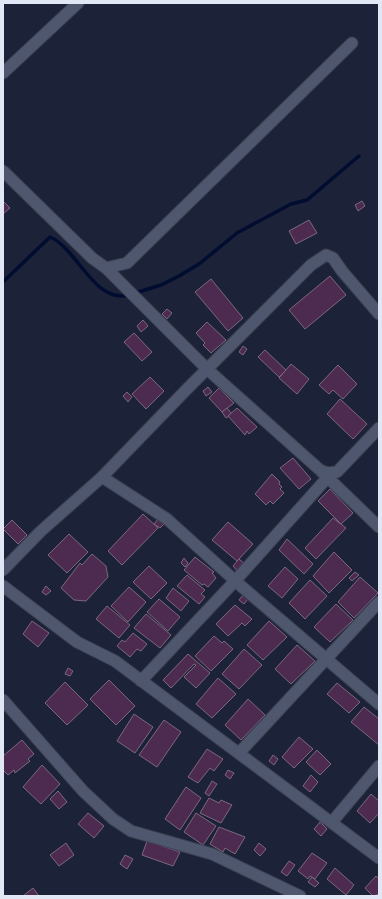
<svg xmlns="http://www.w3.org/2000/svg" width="382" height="899" viewBox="0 0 382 899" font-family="Figtree,sans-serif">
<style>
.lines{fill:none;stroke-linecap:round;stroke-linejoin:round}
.stream{stroke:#000c30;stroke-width:3.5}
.building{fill:#4d2b50;stroke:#7c687d}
.minor-casing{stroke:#3c4052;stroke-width:13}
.minor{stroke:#4f576f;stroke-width:11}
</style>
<rect width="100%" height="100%" fill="#1c2237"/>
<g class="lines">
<!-- stream -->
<g class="stream">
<path d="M3,282l47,-45c28,12 44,67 79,58"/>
<path d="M135,293l26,-8 18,-9 20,-12 38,-31 54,-29 16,-4 52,-44"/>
</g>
</g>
<!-- building -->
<g class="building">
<path d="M3,201l7,7 -7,6z"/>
<path d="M362,201l3,5 -7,5 -3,-6z"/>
<path d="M309,220l8,13 -21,11 -7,-13z"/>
<path d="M330,276l16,19 -41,34 -16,-19z"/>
<path d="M211,279l32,39 -15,13 -33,-39z"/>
<path d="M167,309l5,4 -5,6 -5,-5z"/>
<path d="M143,320l5,6 -7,6 -4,-6z"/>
<path d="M207,322l19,18 -15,13 -8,-8 2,-2 -9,-10z"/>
<path d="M134,333l18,19 -10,9 -18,-19z"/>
<path d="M243,346l4,3 -4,6 -4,-3z"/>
<path d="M265,350l21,20 -7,7 -21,-20z"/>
<path d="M291,364l18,15 -12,15 -18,-16z"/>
<path d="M338,365l19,19 -14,15 -10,-9 -4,4 -10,-9z"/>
<path d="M150,377l14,14 -18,18 -14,-15z"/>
<path d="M208,387l4,5 -6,4 -3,-5z"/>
<path d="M219,388l15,15 -12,9 -13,-14z"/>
<path d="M127,392l5,5 -4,5 -5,-6z"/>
<path d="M340,399l27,25 -14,15 -26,-25z"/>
<path d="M227,408l5,6 -6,4 -4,-6z"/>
<path d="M237,408l20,19 -8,7 -2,-3 -2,4 -17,-19z"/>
<path d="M293,458l18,21 -12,10 -19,-21z"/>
<path d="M272,474l8,8 -1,2 3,3 -2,2 4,4 -11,11 -3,-3 -4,4 -11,-11z"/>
<path d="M330,489l23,24 -12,11 -23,-23z"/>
<path d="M143,514l15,14 -36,37 -14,-14z"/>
<path d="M333,518l13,10 -30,31 -11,-11z"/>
<path d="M158,519l6,5 -4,4 -6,-4z"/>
<path d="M12,520l15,15 -9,9 -15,-15z"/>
<path d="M228,522l25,22 -16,17 -25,-21z"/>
<path d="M69,534l19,18 -21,21 -19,-18z"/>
<path d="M287,539l26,25 -9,10 -25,-24z"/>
<path d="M334,552l18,18 -23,23 -16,-17z"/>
<path d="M92,554l14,12 2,11 -22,24 -12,-1 -13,-12 19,-25 2,2z"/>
<path d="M195,557l19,15 -2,1 4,5 -8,9 -4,-3 -2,1 -18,-15z"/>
<path d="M184,558l4,5 -3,4 -4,-4z"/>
<path d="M239,559l6,5 -7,8 -5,-6z"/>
<path d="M149,566l18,17 -16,16 -18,-17z"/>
<path d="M285,567l13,12 -16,19 -14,-12z"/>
<path d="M355,572l4,3 -7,6 -3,-3z"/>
<path d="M187,575l18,15 -4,4 4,3 -6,7 -22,-18z"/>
<path d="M360,577l18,16 -24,25 -16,-16z"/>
<path d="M310,580l17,16 -22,23 -16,-16z"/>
<path d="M46,586l5,5 -5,4 -4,-3z"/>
<path d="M129,587l17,15 -18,20 -17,-16z"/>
<path d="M173,588l16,13 -8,10 -15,-13z"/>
<path d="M243,595l5,4 -4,5 -5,-4z"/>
<path d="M159,599l21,18 -12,14 -21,-19z"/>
<path d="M336,604l17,16 -23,22 -16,-15z"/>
<path d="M235,605l17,14 -7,7 -3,-3 -14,13 -12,-12z"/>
<path d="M107,606l23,19 -11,13 -23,-19z"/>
<path d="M146,614l25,21 -11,13 -26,-20z"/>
<path d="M32,621l17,12 -11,14 -15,-13z"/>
<path d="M269,621l18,16 -24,23 -16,-15z"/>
<path d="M133,633l14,11 -6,7 -4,-2 -7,8 -13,-11 5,-6 3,2z"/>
<path d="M214,636l8,7 2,-2 9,8 -22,22 -16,-15z"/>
<path d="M297,645l18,16 -24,23 -16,-15z"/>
<path d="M244,649l18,16 -23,24 -17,-15z"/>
<path d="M188,654l22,19 -14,15 -12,-11 12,-12 -2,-1 -23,24 -8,-8z"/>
<path d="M68,668l5,3 -3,5 -5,-2z"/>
<path d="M218,678l18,16 -24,24 -16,-14z"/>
<path d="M109,680l26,26 -19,19 -26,-26z"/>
<path d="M65,682l23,23 -21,20 -22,-22z"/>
<path d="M337,683l23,19 -11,11 -22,-19z"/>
<path d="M248,699l17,16 -24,25 -16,-15z"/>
<path d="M364,707l15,12v26l-28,-23z"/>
<path d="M134,714l19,13 -18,26 -18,-12z"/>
<path d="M164,720l17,12 -24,35 -18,-12z"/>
<path d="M299,737l14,12 -19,19 -12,-11z"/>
<path d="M22,740l12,14 -6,5 2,2 -15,12 -1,-3 -6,5 -5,-5v-14z"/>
<path d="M207,749l16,10 -9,12 -4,-3 -12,15 -10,-6z"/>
<path d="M317,750l14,14 -11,11 -14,-13z"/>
<path d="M273,755l5,4 -4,6 -5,-4z"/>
<path d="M42,765l18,19 -19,20 -18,-17z"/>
<path d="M228,770l6,3 -4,6 -5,-4z"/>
<path d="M311,775l7,7 -8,10 -7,-6z"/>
<path d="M212,781l5,3 -8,12 -4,-3z"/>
<path d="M186,787l15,11 -21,32 -15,-11z"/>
<path d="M58,791l9,11 -8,7 -9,-10z"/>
<path d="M371,794l8,7v12l-9,10 -13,-12z"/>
<path d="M209,798l10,5 2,-3 11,5 -11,18 -21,-10z"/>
<path d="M88,813l16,13 -10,12 -16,-14z"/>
<path d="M196,813l20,13 -13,19 -19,-13z"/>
<path d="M320,822l7,7 -6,7 -7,-7z"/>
<path d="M219,827l26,10 -10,17 -10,-6 -2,4 -13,-8z"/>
<path d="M147,841l33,11 -7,14 -31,-11z"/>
<path d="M66,843l8,12 -15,11 -9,-11z"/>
<path d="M259,843l7,6 -6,7 -6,-6z"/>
<path d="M312,853l15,10 -12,16 -5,-3 -2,3 -10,-8z"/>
<path d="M125,855l8,4 -6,10 -7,-5z"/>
<path d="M289,861l6,4 -8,11 -6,-4z"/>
<path d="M335,868l19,17 -8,10 -19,-16z"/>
<path d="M376,876l3,3v15l-6,2 -8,-8z"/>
<path d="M312,877l7,6 -4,4 -7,-5z"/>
<path d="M33,888l6,8h-16z"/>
</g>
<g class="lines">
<!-- minor casing -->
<g class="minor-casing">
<g id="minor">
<path d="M3,73l75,-70"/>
<path d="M3,171l89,87 14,10 21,-5 225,-220"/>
<path d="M106,268l101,101 113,101 7,3 10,-1 42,-44"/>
<path d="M322,472l57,55"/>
<path d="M102,477l65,42 74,67 138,118"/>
<path d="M3,570l38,-39 61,-54 84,-87 125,-125 15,-10 7,3 9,13 37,43"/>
<path d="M3,586l74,56 38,19 264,197"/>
<path d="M141,681l94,-100 93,-104"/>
<path d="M3,700l80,91 30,28 18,12 81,23 88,42"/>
<path d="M239,753l140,-151"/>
<path d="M332,822l47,-56"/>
</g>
</g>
<!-- minor -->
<use href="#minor" class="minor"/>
</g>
<!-- border -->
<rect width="382" height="899" fill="none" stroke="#e2e7f6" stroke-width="8"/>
</svg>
